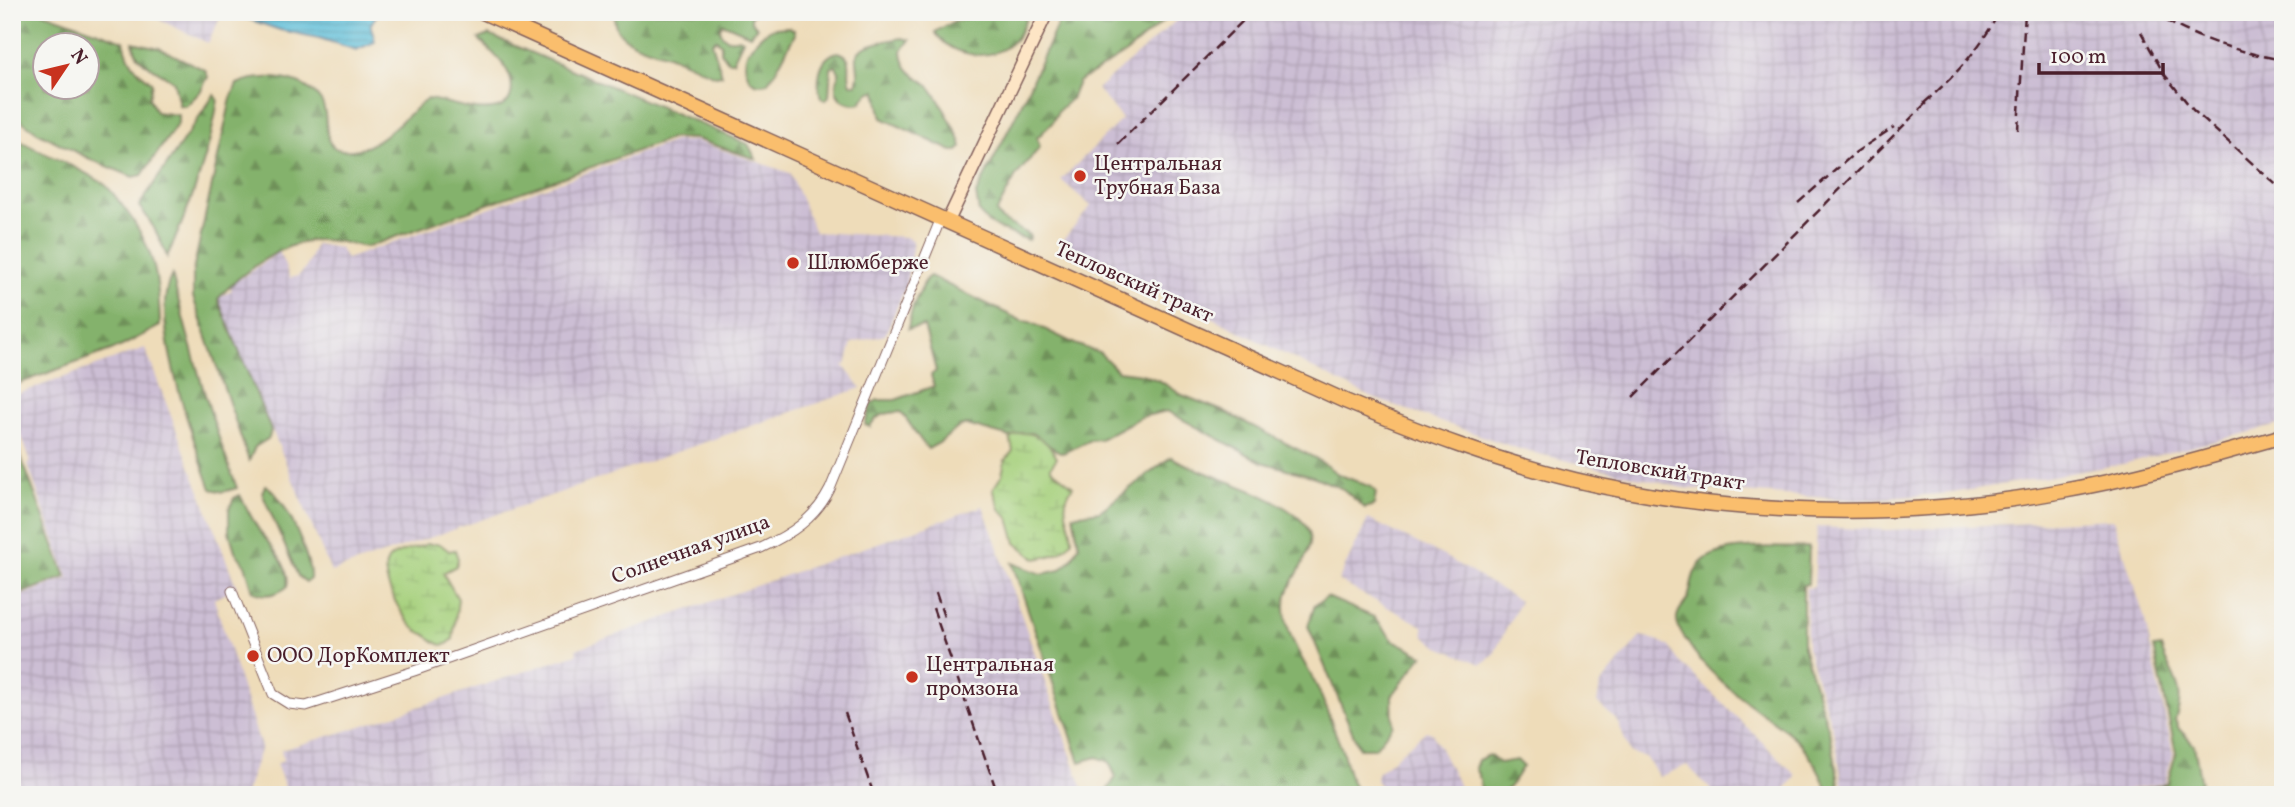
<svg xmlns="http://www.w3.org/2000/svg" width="2295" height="807" viewBox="0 0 2295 807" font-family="Vollkorn,serif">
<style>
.industrial{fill:url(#industrial-grid)}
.forest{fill:url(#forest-firs);stroke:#67684c;stroke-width:2;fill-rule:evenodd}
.wetland{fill:url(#wetland-marsh);stroke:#787854;stroke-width:2}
.water{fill:url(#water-rules);stroke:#526e82;stroke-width:2}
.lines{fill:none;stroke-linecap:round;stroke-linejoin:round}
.street-casing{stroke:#83615d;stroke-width:11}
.secondary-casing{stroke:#83615d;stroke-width:15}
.primary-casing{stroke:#83615d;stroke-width:17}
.street{stroke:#fff;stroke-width:9}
.secondary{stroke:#fde5c5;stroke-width:12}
.primary{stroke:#fabe6d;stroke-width:14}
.rail{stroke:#4a1f2b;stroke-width:2.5;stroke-dasharray:10 5;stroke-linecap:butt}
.poi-dot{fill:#c8321e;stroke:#f6f6f2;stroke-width:2.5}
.labels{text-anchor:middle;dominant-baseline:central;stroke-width:5;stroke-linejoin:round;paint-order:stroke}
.poi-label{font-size:21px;fill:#4a1f2b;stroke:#f6f6f2;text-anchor:start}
.street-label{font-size:21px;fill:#4a1f2b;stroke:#f6f6f2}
</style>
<defs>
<pattern id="industrial-grid" width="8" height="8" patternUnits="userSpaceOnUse" patternTransform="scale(1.75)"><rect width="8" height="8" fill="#ccbed4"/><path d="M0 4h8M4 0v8" fill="none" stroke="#b1a3b6"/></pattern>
<pattern id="forest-firs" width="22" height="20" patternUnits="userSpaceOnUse" patternTransform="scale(1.75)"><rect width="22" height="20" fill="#84b26c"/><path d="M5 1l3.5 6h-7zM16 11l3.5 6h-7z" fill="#6e9059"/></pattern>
<pattern id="wetland-marsh" width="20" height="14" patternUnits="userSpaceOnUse" patternTransform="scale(1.75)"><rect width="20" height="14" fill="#a6d07c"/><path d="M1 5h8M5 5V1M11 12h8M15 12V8" fill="none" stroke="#90b26b"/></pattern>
<pattern id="water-rules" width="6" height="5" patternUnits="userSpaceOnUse" patternTransform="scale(1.75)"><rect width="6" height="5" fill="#5abdd8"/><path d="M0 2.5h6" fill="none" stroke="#4c99af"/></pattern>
</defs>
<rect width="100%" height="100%" fill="#f6f6f2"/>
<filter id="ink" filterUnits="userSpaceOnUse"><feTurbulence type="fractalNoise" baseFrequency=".0143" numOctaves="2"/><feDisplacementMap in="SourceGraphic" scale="14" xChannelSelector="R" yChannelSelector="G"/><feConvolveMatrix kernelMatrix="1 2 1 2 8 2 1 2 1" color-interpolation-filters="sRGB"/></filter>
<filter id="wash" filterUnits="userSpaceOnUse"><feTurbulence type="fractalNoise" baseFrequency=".00686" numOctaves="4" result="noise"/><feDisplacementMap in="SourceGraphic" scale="28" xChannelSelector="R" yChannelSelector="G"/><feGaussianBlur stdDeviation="1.57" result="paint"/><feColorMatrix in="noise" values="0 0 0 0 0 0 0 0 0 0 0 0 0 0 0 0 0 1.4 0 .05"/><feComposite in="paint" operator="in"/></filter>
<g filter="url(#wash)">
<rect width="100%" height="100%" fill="#eedcb9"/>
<!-- industrial -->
<g class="industrial">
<path d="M143,12h80l-15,31z"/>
<path d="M1186,12h1097v412l-160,40 -170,29 -94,7 -176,-12 -161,-38 -152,-53 -309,-155 30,-36 -30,-26 61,-61 -25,-30z"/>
<path d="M674,141h22l94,32 25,59 91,5 7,4 -7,45 -21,49 -33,8 -6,22h-3l18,23 -530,184 -113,-273 14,-9 -2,-4 49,-34 11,26 8,-2 8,-8 10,-24 24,4 6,11z"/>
<path d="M145,348l92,240 -23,11 47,148 -16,48h-233v-196l56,-21 -40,-113 2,-5 -18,-51v-13z"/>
<path d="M983,506l102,289h-797l-12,-31 7,-3 -2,-11 68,-20 228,-76 -1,-5z"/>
<path d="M1368,519l76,37 76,45 -27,55 -12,8 -42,-17 -15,-11 -1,-10 -85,-45z"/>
<path d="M2113,519l31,97 29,137 -8,30 -69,12h-252l-9,-58 -28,-90 -1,-59 8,-1 3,-60 71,3z"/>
<path d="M1641,636l9,2 19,8 9,14 118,115 -1,4 -17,16h-62l-29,-30 -28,12 -13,-20 -16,-4 -13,-33 -20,-17 3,-18z"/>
<path d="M1426,731l6,2 32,62h-79l-9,-15 1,-7z"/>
</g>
<!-- forest -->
<g class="forest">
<path d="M12,12h30l82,29c4,20 12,30 28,41l-3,16 7,14 22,3v8l-36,52 -9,2 -41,-17 -55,-28 -25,-18zM46,46h42v42h-42z"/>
<path d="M615,12h142l-6,4v5l6,6 -7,8 -23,-10 -4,-1 -3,4c1,11 9,13 19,10l4,2 -10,21h-5l-7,-9v-8l-5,-5 -4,4 10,32 -6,1c-15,-6 -30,-14 -46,-20 -20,-8 -61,-13 -55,-44z"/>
<path d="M1025,12l2,5c-3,6 -6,14 -10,20 -20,27 -65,22 -82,-5 27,-18 59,-20 90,-20z"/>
<path d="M1063,12h111l-48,41 -48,29 -7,17 -13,12 -6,12 -15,15 3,9 -24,29 -20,37 5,6 28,16 1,3 -2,2 -29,-11 -13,-8 -7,-9 -3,-18 44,-87z"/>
<path d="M788,27l6,3 1,4 -21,40 -7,9c-19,6 -25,-16 -20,-30 3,-7 17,-21 24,-24 6,-2 11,-1 17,-2z"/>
<path d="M489,35l259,109 8,15 -60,-20 -23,-1 -306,109c-15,-2 -33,-8 -49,-7 -34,1 -79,34 -100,59l53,131 -2,8 -14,9 -6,14 -56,-164v-26l38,-173 6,-14c25,-11 67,-8 84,17 10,14 -2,47 21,49 8,1 19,-1 26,-4 22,-11 39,-32 59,-47 21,2 43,13 65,10 26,-3 23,-30 10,-46 -7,-9 -16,-16 -23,-24z"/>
<path d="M902,38l8,2 -8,10c1,21 12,24 25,34 8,6 34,55 35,63l-4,4h-6l-70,-33 -6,-27c-8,0 -11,5 -15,12 -10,3 -23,-2 -25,-13 -1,-6 3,-13 3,-18l-3,-6 -5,2 -2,28 -3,4 -5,-2c-5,-17 -3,-41 17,-46 19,5 7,19 13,32h5c5,-10 0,-18 1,-28 1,-12 34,-16 45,-18z"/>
<path d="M133,42l26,6 46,22 3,7 -8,15 -14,14 -7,-1 -5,-23c-16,-13 -38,-17 -41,-40z"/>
<path d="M214,95l4,4c-8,55 -28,108 -51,158 -7,-20 -15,-35 -28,-51z"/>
<path d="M12,136c29,18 64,29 92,48 7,5 12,14 18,21 32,41 37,70 38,121l-38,20 -110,40z"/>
<path d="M172,275c18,72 38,143 65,213l-14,4 -12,-3c-16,-45 -64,-172 -39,-214z"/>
<path d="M930,276l92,45 8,1 45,22 25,9 18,18 24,3 18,7 22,14 43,17 92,47 21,15 33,13 5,5 -2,13 -9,3 -22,-19 -28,-12 -53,-15 -95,-51 -26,6 -41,22 -10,1 -27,13c-13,-4 -20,-14 -32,-20l-21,4 -43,-12 -8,2 -20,16 -11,6c-11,-12 -17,-25 -27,-37 -12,0 -26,2 -31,15l-5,-2 6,-21 7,-4h17l39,-14 -3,-11 5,-4 -12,-45 -16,3v-2l5,-21 13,-27z"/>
<path d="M12,433l54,144 -54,20z"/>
<path d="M1171,457c38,21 100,34 130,63 28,26 -17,59 -16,87 0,31 22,57 34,84 8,19 15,39 23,59 5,16 7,31 17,45h-255l12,-18 -7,-15 -12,-5 -17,5 -68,-199 30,11 18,-4 12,-11 7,-14 -6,-30 27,-4z"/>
<path d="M265,485c19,9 47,74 45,94l-4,3 -8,-6 -36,-83z"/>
<path d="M240,495c5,10 10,20 16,30 10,18 36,39 31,62 -11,8 -22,11 -34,4l-8,-26 -10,-14 -6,-20v-22l5,-11z"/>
<path d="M1809,547l-1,37 -5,1v62l28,90 10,58h-11c-9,-20 -18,-39 -33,-55 -10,-10 -23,-18 -34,-26 -29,-21 -59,-44 -77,-74 -4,-6 -9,-12 -9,-19 -1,-10 7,-15 11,-23 3,-8 3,-18 7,-26 14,-34 84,-22 114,-25z"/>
<path d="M1327,597l47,20 19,23 30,15 -31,41 1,29 -18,23h-16l-51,-122 7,-21z"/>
<path d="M2161,647c9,30 27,39 14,73l4,9 15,16 9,50h-88l52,-11 9,-31 -22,-105z"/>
<path d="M1489,755l10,8 18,-3 6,6 -12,19 -9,10 -21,-1 -1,-15 -5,-11 3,-8z"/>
</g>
<!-- wetland -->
<g class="wetland">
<path d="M1021,433c17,-1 28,10 36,25l-6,8v3l22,17c-16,23 -2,31 -1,54 -8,14 -21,16 -36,19l-20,-16 -7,-25 -8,-7 -8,-22 9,-14 3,-15 8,-9 -3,-14z"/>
<path d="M427,544h13l9,7 6,-1 3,9 -2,7 -13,7 15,26 -5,40c-11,12 -17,3 -27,-4 -5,-3 -10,-4 -14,-9 -11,-11 -38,-56 -21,-69 8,-7 26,-8 36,-13z"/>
</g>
<!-- water -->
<path class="water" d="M237,12h142c-14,20 -7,8 -4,30l-19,8 -37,-12 -39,-8 -41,-14z"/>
</g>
<g filter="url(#ink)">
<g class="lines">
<!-- street casing -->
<g class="street-casing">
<path id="street" d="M232,591l41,103 16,10 17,2 108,-35 347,-123c30,-14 54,-29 69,-59l111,-271"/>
</g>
<!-- secondary casing -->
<g class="secondary-casing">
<path id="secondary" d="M948,221l99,-209"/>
</g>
<!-- primary casing -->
<g class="primary-casing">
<path id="primary" d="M483,12l862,389c75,31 151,60 230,79 153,37 327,40 482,12 76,-13 152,-35 226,-56"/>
</g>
<!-- street -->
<use href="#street" class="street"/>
<!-- secondary -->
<use href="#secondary" class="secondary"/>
<!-- primary -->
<use href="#primary" class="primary"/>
<!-- rail -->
<g class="rail">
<path d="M2153,12c37,26 86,40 130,48"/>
<path d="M1685,17l4,-5"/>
<path d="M2141,32l23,42 29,36 90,81"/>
<path d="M1924,103c30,-26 57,-55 75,-91"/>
<path d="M2018,130l7,-118"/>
<path d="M1118,144l134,-132"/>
<path d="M1798,203l58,-51 38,-25"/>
<path d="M1633,397l297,-298"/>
<path d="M936,593l9,27"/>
<path d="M933,608l65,187"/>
<path d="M845,713l29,82"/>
</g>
</g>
</g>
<!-- markers -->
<g class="poi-dot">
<circle cx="1080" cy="176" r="7"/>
<circle cx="793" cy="263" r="7"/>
<circle cx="253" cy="656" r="7"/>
<circle cx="912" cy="677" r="7"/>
</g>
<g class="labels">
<!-- poi labels -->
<g class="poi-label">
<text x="1094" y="164">Центральная<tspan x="1094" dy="24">Трубная База</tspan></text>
<text x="807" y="263">Шлюмберже</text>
<text x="267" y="656">ООО ДорКомплект</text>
<text x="926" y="665">Центральная<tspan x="926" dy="24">промзона</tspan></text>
</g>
<!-- street labels -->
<g class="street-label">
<text transform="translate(1134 283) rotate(24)">Тепловский тракт</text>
<text transform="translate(1660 471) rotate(9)">Тепловский тракт</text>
<text transform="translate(691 550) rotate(-20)">Солнечная улица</text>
</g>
</g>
<!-- margin -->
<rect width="2295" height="807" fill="none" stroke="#f6f6f2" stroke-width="42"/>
<!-- north arrow -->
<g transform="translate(66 66) rotate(55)"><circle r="33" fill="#f6f6f2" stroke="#b1a0a2" stroke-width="2"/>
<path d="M0-5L12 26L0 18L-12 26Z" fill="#c8321e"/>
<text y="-10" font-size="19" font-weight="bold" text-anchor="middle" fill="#4a1f2b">N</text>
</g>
<!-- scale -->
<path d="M2039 63v10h124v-10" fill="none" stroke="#4a1f2b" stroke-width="3.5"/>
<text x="2050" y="63" font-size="21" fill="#4a1f2b" stroke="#f6f6f2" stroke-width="5" paint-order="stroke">100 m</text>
</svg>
